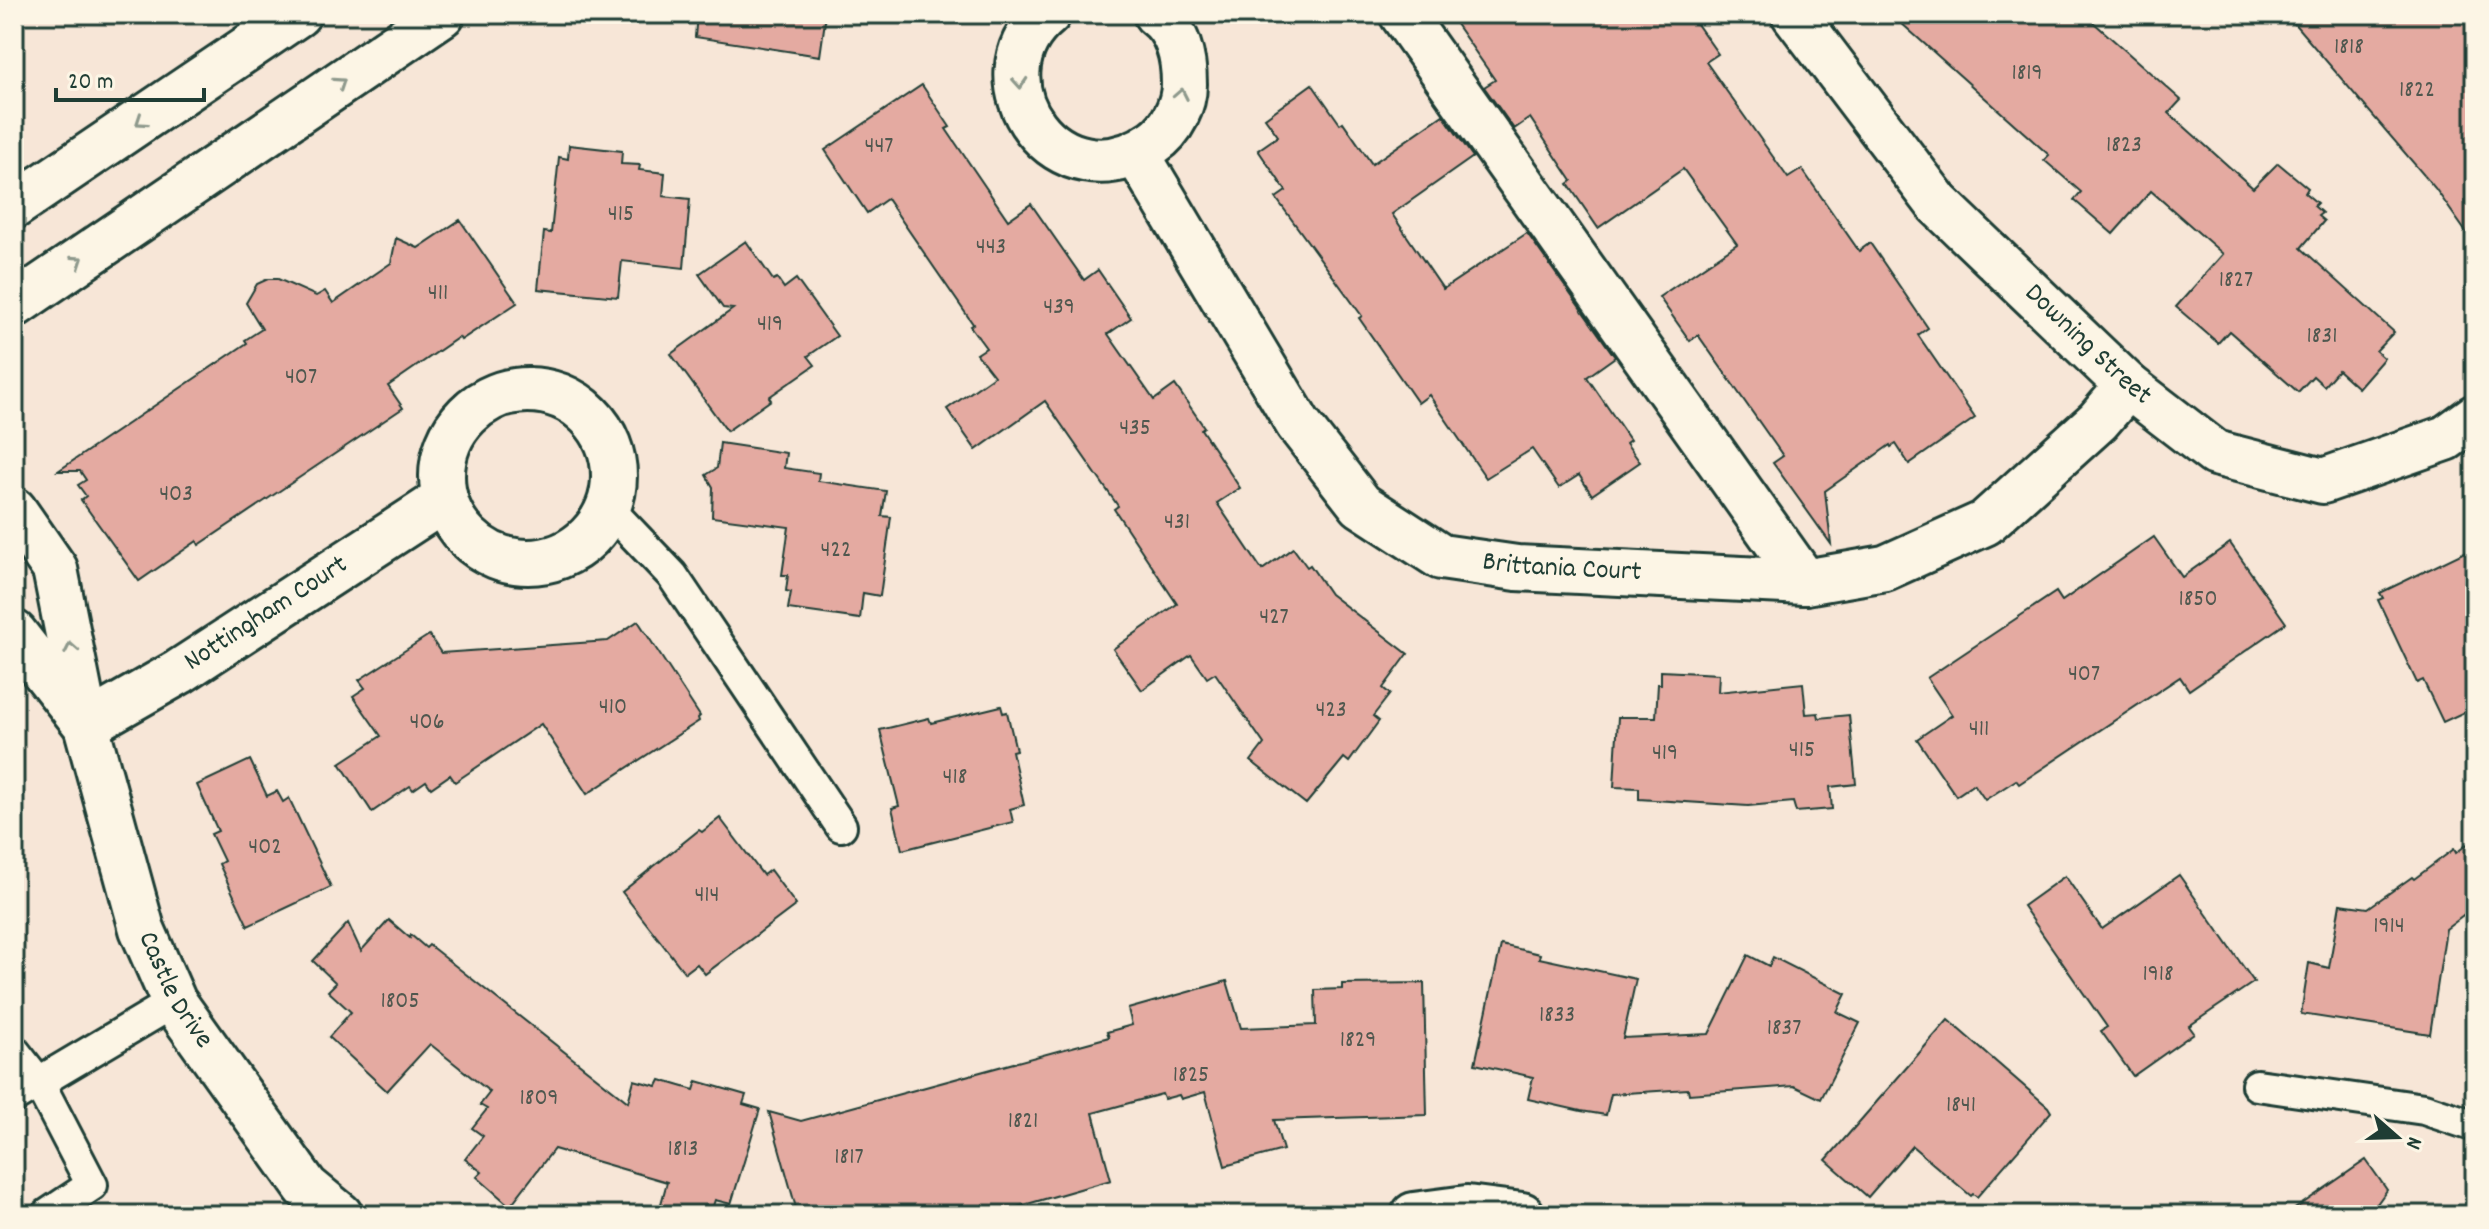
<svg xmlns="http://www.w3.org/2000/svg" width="2489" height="1229" viewBox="0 0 2489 1229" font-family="Dekko,sans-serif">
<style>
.building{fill:#e4aaa1;stroke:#1f3d34;stroke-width:2}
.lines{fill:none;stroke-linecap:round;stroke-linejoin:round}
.service-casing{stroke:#1f3d34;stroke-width:36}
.minor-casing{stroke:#1f3d34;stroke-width:50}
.secondary-casing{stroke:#1f3d34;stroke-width:50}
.service{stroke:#fcf5e5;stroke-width:30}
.minor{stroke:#fcf5e5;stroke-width:44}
.secondary{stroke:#fcf5e5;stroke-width:44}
.oneway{stroke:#8e998c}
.labels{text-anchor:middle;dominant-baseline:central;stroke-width:8;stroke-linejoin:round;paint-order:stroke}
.number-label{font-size:24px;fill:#50584f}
.street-label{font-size:28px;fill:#1f3d34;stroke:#fcf5e5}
</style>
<rect width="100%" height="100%" fill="#f7e6d7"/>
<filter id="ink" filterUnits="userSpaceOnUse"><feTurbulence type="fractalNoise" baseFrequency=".0125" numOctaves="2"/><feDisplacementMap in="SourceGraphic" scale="16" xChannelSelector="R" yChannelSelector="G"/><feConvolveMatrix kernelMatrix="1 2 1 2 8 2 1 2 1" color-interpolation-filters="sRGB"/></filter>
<g filter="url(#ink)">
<!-- building -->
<g class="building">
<path d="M697,14h129l-6,42 -125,-19z"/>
<path d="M1449,14h241l28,40 -12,8 82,116 14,-9 57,82 11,-8 58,85 -10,7 57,83 -66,46 -13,-20 -5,3 -1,-2 -65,46 6,53 -58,-81 10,-7 -85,-121 -8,6 -31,-44 78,-53 -54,-75 -85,59 -30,-44 4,-3 -42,-63 -16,11 -30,-42 11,-7z"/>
<path d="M1891,14h193l97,86 -12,13 84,75 25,-25 30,25 -3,5 12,10 -3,3 8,7 -4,3 6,5 -23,27 93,84 -18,19 8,7 -26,30 -20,-18 -14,16 -11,-10 -15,16 -69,-61 -11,12 -42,-36 47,-53 -72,-63 -38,43 -39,-34 7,-8 -37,-32 5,-5z"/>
<path d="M2286,14h189v231l-40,-57z"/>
<path d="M1312,84l28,40 3,-2 29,42 71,-49 30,42 -81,57 51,75 84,-56 88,124 -28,20 43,63 -4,3 14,19 -48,33 -13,-20 -20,13 -27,-39 -46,29 -57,-83 -11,8 -59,-85 3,-2 -86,-118 10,-7 -28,-41 20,-14 -13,-18z"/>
<path d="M922,85l28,42 -4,2 62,91 23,-16 53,76 14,-10 33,48 -23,16 46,66 21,-15 29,42 -3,2 39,59 -23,15 45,67 31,-22 14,19 3,-2 20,29 78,60 -25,34 7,6 -17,22 6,5 -30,41 -5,-4 -38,46 -55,-43 13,-17 -49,-71 -8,5 -16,-23 -49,35 -29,-41 64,-45 -63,-95 4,-3 -73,-105 -69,49 -29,-41 47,-33 -17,-22 9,-6 -16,-22 3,-2 -86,-125 -20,14 -42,-63z"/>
<path d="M569,145l53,6 -1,13 19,1 -1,5 26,3 -2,23 27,3 -6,69 -62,-7 -4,36 -80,-8 6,-57 7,1 8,-76 9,2z"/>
<path d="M460,220l57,83 -56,37 -2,-3 -71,49 15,22 -204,137 -2,-4 -58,40 -58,-81 5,-4 -8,-11 8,-5 -6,-9h-22l189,-128 -2,-3 17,-11 -16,-26 11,-19 11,-5h10l38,17 9,-5 8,12 58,-40 5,-25 22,10z"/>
<path d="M746,241l27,39 4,-2 7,10 12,-9 41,57 -29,20 7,9 -46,32 2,3 -44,31 -56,-77 62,-45 -10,-1 -24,-34z"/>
<path d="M720,443l66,10 -2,15 35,5 -1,8 68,10 -4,25 9,1 -11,79 -17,-3 -3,26 -72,-10 3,-17 -5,-1 2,-16h-6l7,-48 -77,-10 1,-30 -7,-12 11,-7z"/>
<path d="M2154,537l28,40 48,-34 56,80 -97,67 -9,-13 -161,107 -3,-4 -31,20 -11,-16 -18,12 -39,-57 35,-24 -25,-37 129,-86 6,9z"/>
<path d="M2475,547v160l-32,15 -20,-42 -6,3 -39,-83 5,-2 -3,-5z"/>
<path d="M638,621l62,95 -2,2 1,3 -112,73 -46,-70 -86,58 -5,-7 -19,13 -5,-7 -13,9 -3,-4 -38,26 -32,-49 41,-27 -28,-40 12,-8 -6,-8 70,-45 12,18 167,-12z"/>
<path d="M1661,671l58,3 -1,18 85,-9 3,31 12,-1 1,5 30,-3 7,69 -26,3 2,22 -36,3 -3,-10 -45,4 -109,-7v-11l-25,-1 4,-70h38l2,-33h3z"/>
<path d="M1001,706l2,7 4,-1 9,38 -4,1 12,54 -14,4 3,13 -111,28 -10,-42 7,-2 -19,-76 49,-12 2,5z"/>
<path d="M250,760l17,36 10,-5 6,11 6,-4 42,89 -83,39 -29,-62 5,-3 -13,-27 7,-3 -21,-46z"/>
<path d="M720,818l43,57 7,-5 26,35 -91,69 -8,-10 -12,9 -63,-81 77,-62 3,2z"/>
<path d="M2475,838v69l-29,22 -16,105 -129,-20 8,-51 20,5 11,-64 28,4 44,-31 2,2 40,-30 2,4z"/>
<path d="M2179,875l75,107 -65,44 5,7 -61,43 -32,-45 6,-4 -84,-121 42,-30 37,53z"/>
<path d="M389,920l21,18 1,-3 15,13 3,-3 199,157 6,-22 23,6 3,-6 34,10 3,-9 49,14 -3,9 17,5 -29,95 -16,-4 -5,15h-52l9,-33 -113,-33 -44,57 -33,-29 5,-5 -17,-13 18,-23 -11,-8 15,-19 -7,-4 10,-13 -60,-48 -43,47 -58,-54 22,-25 -23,-21 8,-8 -23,-22 35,-38 13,28z"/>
<path d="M1501,945l39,9 -1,4 97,21 -13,59 86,-4 39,-79 21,11 4,-9 73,37 -9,18 23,11 -39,76 -27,-13 -105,8 -1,-5 -77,5 -5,21 -25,-4 -53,-12 5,-22 -58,-13z"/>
<path d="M1227,981l14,47 75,-3 -1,-35 27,-1v-5l82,-1 3,132 -153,5 9,30 -58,16 -20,-74 -24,7 -2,-4 -15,4 -2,-5 -69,19 18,67 -122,35h-191l-29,-103 32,9 308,-84 -2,-5 25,-7 -4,-16z"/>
<path d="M1948,1020l100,87 3,5 -74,85 -4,-3 -2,2 -59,-50 -44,51 -42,-37z"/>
<path d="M2366,1160l21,30 -18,25h-83z"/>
</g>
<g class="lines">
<!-- service casing -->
<g class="service-casing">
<g id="service">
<path d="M608,508l64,67 169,251"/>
<path d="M14,1051l25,32 53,102 -45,30"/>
<path d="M2257,1085l167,24 51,17"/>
<path d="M14,1097l160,-95"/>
</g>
</g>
<!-- minor casing -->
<g class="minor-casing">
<g id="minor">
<path d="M1048,14c-80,65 11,195 106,128 18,-12 30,-37 30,-58 0,-25 -6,-54 -28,-70"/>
<path d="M1402,14l403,568"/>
<path id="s1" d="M1794,14l144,190 190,182 87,67 108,28 123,-43 29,-21"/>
<path id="s2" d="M1137,154l161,270 63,81 80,52 76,11 288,14 80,-14 100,-45 113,-102 30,-35"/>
<circle cx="528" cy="476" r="86"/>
<path id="s3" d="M14,510l41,59 31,156 56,204 32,73 132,185 34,28"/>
<path d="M14,633l68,87"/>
<path id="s4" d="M86,725l93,-53 266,-173"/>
<path d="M1414,1215l53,-7 55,7"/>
</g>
</g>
<!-- secondary casing -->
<g class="secondary-casing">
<g id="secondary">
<path d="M14,206l284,-192"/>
<path d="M14,305l428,-291"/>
</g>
</g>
<!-- service -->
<use href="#service" class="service"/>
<!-- minor -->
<use href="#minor" class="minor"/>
<!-- secondary -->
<use href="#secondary" class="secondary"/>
</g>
<!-- one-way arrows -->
<defs><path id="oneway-chevron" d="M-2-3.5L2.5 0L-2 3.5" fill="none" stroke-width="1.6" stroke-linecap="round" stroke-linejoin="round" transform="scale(2)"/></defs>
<g class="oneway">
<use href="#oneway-chevron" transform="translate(340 83) rotate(-34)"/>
<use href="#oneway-chevron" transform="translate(1020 83) rotate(86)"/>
<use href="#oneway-chevron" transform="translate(1181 94) rotate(-79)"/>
<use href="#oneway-chevron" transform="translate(141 121) rotate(146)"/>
<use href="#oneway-chevron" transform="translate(78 261) rotate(-34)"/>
<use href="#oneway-chevron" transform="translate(71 648) rotate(-101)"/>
</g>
</g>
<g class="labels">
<!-- number labels -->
<g class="number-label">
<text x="2349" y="48">1818</text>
<text x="2027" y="74">1819</text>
<text x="2417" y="91">1822</text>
<text x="2124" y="146">1823</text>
<text x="879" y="147">447</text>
<text x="621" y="215">415</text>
<text x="991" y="248">443</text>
<text x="2236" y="281">1827</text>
<text x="438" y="294">411</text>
<text x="1059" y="308">439</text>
<text x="770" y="325">419</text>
<text x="2322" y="337">1831</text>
<text x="301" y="378">407</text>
<text x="1135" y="429">435</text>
<text x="176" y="495">403</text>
<text x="1177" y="523">431</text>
<text x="836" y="551">422</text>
<text x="2198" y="600">1850</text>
<text x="1274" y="618">427</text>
<text x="2084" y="675">407</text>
<text x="613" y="708">410</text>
<text x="1331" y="711">423</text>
<text x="427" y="723">406</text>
<text x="1979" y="730">411</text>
<text x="1802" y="751">415</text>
<text x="1665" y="754">419</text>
<text x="955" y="778">418</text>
<text x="265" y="848">402</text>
<text x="707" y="896">414</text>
<text x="2389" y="927">1914</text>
<text x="2158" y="975">1918</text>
<text x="400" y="1002">1805</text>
<text x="1557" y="1016">1833</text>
<text x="1784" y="1029">1837</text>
<text x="1358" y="1041">1829</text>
<text x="1191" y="1076">1825</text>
<text x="539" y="1099">1809</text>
<text x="1961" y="1106">1841</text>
<text x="1023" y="1122">1821</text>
<text x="683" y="1150">1813</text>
<text x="849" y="1158">1817</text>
</g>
<!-- street labels -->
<g class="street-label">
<text stroke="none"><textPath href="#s1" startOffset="444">Downing Street</textPath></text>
<text stroke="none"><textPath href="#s2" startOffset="634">Brittania Court</textPath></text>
<text stroke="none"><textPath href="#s4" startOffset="212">Nottingham Court</textPath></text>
<text stroke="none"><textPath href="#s3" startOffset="512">Castle Drive</textPath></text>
</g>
</g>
<!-- margin -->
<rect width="2489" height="1229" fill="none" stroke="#fcf5e5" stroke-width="48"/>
<rect x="24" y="24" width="2441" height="1181" fill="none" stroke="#1f3d34" stroke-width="3" filter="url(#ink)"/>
<!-- north arrow -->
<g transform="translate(2397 1137) rotate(110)" stroke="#fcf5e5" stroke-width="6" paint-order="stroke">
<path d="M0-6L14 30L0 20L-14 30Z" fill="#1f3d34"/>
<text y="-12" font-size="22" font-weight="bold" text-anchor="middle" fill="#1f3d34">N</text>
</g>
<!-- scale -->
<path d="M56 88v12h148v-12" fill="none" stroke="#1f3d34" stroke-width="4"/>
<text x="68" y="88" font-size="24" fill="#1f3d34" stroke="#fcf5e5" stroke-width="6" paint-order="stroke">20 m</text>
</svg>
